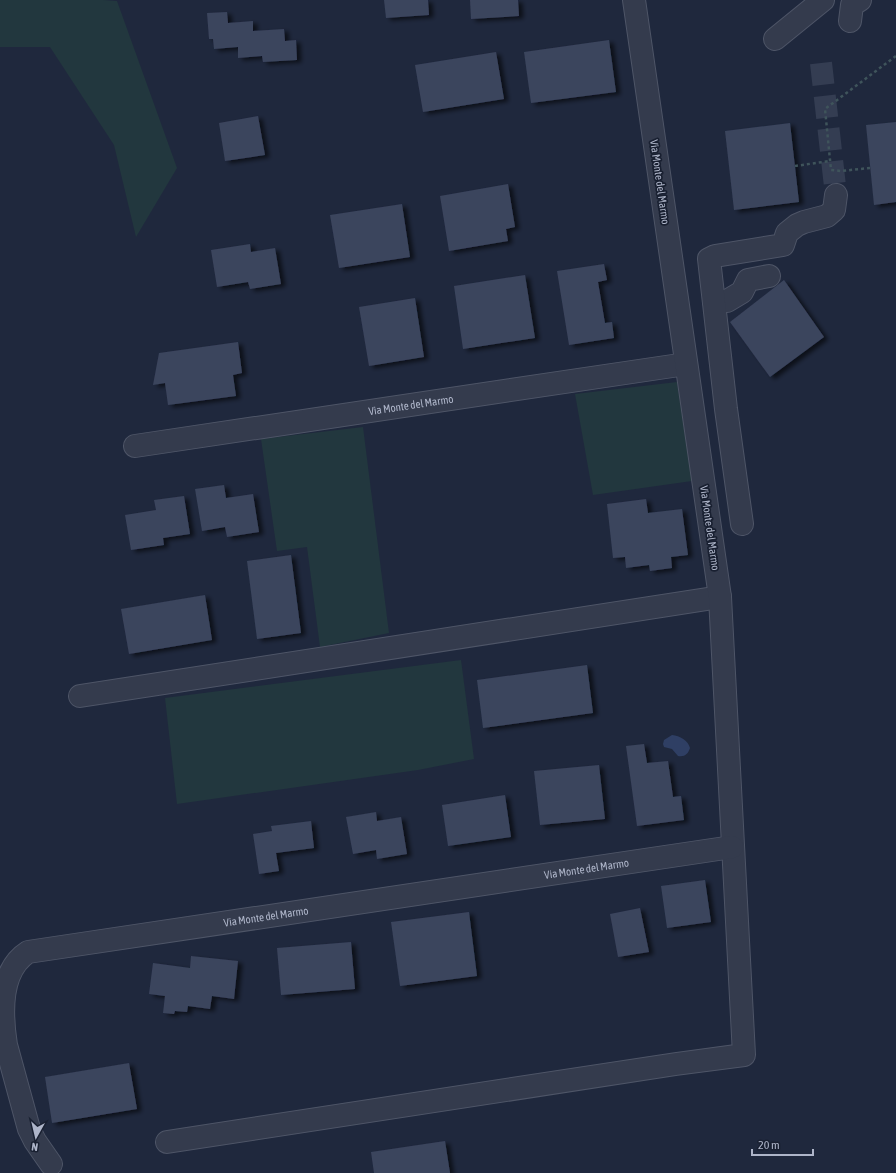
<svg xmlns="http://www.w3.org/2000/svg" width="896" height="1173" viewBox="0 0 896 1173" font-family="'Asap Condensed',sans-serif">
<style>
.green{fill:#22373e}
.water{fill:#2f3f64}
.building{fill:#3b445d;filter:url(#shadow)}
.lines{fill:none;stroke-linecap:round;stroke-linejoin:round}
.minor-tunnel{stroke:#343d52;stroke-width:22;stroke-dasharray:22 11;stroke-linecap:butt}
.minor-casing{stroke:#4e5567;stroke-width:24}
.path{stroke:#3f545b;stroke-width:2.5;stroke-dasharray:3 3;stroke-linecap:butt}
.minor{stroke:#343b4d;stroke-width:22}
.labels{text-anchor:middle;dominant-baseline:central;stroke-width:3.5;stroke-linejoin:round;paint-order:stroke}
.street-label{font-size:11px;fill:#aeb5c9;stroke:#192031}
</style>
<defs>
<filter id="shadow"><feDropShadow dx="4.5" dy="2.5" stdDeviation="2" flood-color="#0009"/></filter>
</defs>
<rect width="100%" height="100%" fill="#1f283d"/>
<!-- green -->
<g class="green">
<path d="M0,0h103l14,1 60,167 -41,69 -22,-92 -64,-98h-50z"/>
<path d="M677,382l15,99 -99,14 -18,-101z"/>
<path d="M363,427l26,206 -69,14 -13,-100 -30,4 -16,-112z"/>
<path d="M461,660l13,99 -56,11 -241,34 -12,-106z"/>
</g>
<!-- water -->
<path class="water" d="M672,735c8,1 16,5 18,13 -2,6 -5,9 -12,8l-6,-7 -8,-2 -1,-3 1,-4z"/>
<!-- building -->
<g class="building">
<path d="M384,0h44l1,15 -43,3z"/>
<path d="M470,0h48l1,16 -48,3z"/>
<path d="M227,12l1,11 25,-2v10l31,-2 1,12 11,-1 1,20 -34,2 -1,-6 -24,2v-11l-24,2 -1,-10h-4l-2,-26z"/>
<path d="M609,40l7,52 -85,11 -7,-51z"/>
<path d="M496,52l8,47 -81,13 -8,-47z"/>
<path d="M258,116l7,39 -40,6 -6,-38z"/>
<path d="M896,122v80l-22,3 -8,-80z"/>
<path d="M790,123l9,79 -65,8 -9,-79z"/>
<path d="M508,184l7,43 -9,2 2,12 -59,10 -9,-55z"/>
<path d="M402,204l8,53 -71,11 -9,-53z"/>
<path d="M250,244l1,8 24,-4 6,36 -31,5 -2,-7 -31,5 -6,-37z"/>
<path d="M604,264l3,16 -9,2 7,41 7,-1 2,16 -45,7 -12,-74z"/>
<path d="M525,275l10,63 -72,11 -9,-63z"/>
<path d="M784,280l40,57 -54,40 -40,-55z"/>
<path d="M415,298l9,59 -55,9 -10,-59z"/>
<path d="M238,342l4,31 -9,2 3,21 -68,9 -3,-22 -12,2 6,-32z"/>
<path d="M224,485l2,13 27,-4 6,38 -32,5 -2,-10 -23,4 -7,-42z"/>
<path d="M184,496l6,38 -27,4 1,7 -33,5 -6,-35 31,-5 -2,-10z"/>
<path d="M646,499l2,14 34,-4 6,46 -17,2 1,11 -22,3 -1,-6 -23,3 -1,-11 -12,1 -6,-54z"/>
<path d="M291,555l10,78 -44,6 -10,-78z"/>
<path d="M205,595l7,45 -83,14 -8,-45z"/>
<path d="M587,665l6,48 -110,15 -6,-48z"/>
<path d="M644,744l3,19 21,-2 5,36 8,-1 3,24 -47,6 -11,-80z"/>
<path d="M599,765l6,54 -65,6 -6,-54z"/>
<path d="M505,795l6,42 -63,9 -6,-41z"/>
<path d="M376,812l1,9 24,-4 6,37 -30,5 -1,-9 -23,4 -7,-37z"/>
<path d="M311,821l3,27 -38,5 3,18 -20,3 -6,-40 19,-3 -1,-5z"/>
<path d="M705,880l6,42 -44,6 -6,-42z"/>
<path d="M640,908l9,44 -31,5 -8,-43z"/>
<path d="M469,912l8,64 -77,10 -9,-64z"/>
<path d="M351,942l4,47 -74,6 -4,-47z"/>
<path d="M191,956l47,5 -4,38 -22,-3 -2,13 -22,-3 -1,6 -12,-1 -1,3 -11,-1 2,-17 -16,-2 4,-31 37,5z"/>
<path d="M129,1063l8,46 -85,14 -7,-46z"/>
<path d="M445,1141l5,32h-76l-3,-21z"/>
</g>
<g class="lines">
<!-- minor-tunnel -->
<path class="minor-tunnel" d="M821,63l15,132"/>
<!-- minor casing -->
<g class="minor-casing">
<g id="minor">
<path d="M850,21l2,-16 8,-5"/>
<path d="M775,39l48,-39"/>
<path d="M714,301h13l15,-9 6,-12 21,-4"/>
<path id="s1" d="M135,446l551,-82"/>
<path d="M742,524l-16,-115 -17,-150 6,-3 68,-11 4,-12 10,-8 7,-3 23,-6 7,-6 2,-15"/>
<path d="M80,696l640,-99"/>
<path d="M167,1142l509,-78 68,-9 -24,-458 -86,-597"/>
<path id="s2" d="M51,1164l-16,-23 -6,-12 -23,-84c-5,-32 -6,-75 22,-93l704,-105"/>
</g>
</g>
<!-- path -->
<g class="path">
<path d="M795,166l35,-5"/>
<path d="M870,168l-29,3 -10,-1 -6,-61 71,-53"/>
</g>
<!-- minor -->
<use href="#minor" class="minor"/>
</g>
<g class="labels">
<!-- street labels -->
<g class="street-label">
<text transform="translate(660 182) rotate(82)">Via Monte del Marmo</text>
<text stroke="none"><textPath href="#s1" startOffset="279">Via Monte del Marmo</textPath></text>
<text transform="translate(710 528) rotate(82)">Via Monte del Marmo</text>
<text stroke="none"><textPath href="#s2" startOffset="794">Via Monte del Marmo</textPath></text>
<text stroke="none"><textPath href="#s2" startOffset="470">Via Monte del Marmo</textPath></text>
</g>
</g>
<!-- north arrow -->
<g transform="translate(36 1137) rotate(188)" stroke="#192031" stroke-width="3" paint-order="stroke">
<path d="M0-3L7 15L0 10L-7 15Z" fill="#aeb5c9"/>
<text y="-6" font-size="11" font-weight="bold" text-anchor="middle" fill="#aeb5c9">N</text>
</g>
<!-- scale -->
<path d="M752 1149v6h61v-6" fill="none" stroke="#aeb5c9" stroke-width="2"/>
<text x="758" y="1149" font-size="12" fill="#aeb5c9" stroke="#192031" stroke-width="3" paint-order="stroke">20 m</text>
</svg>
